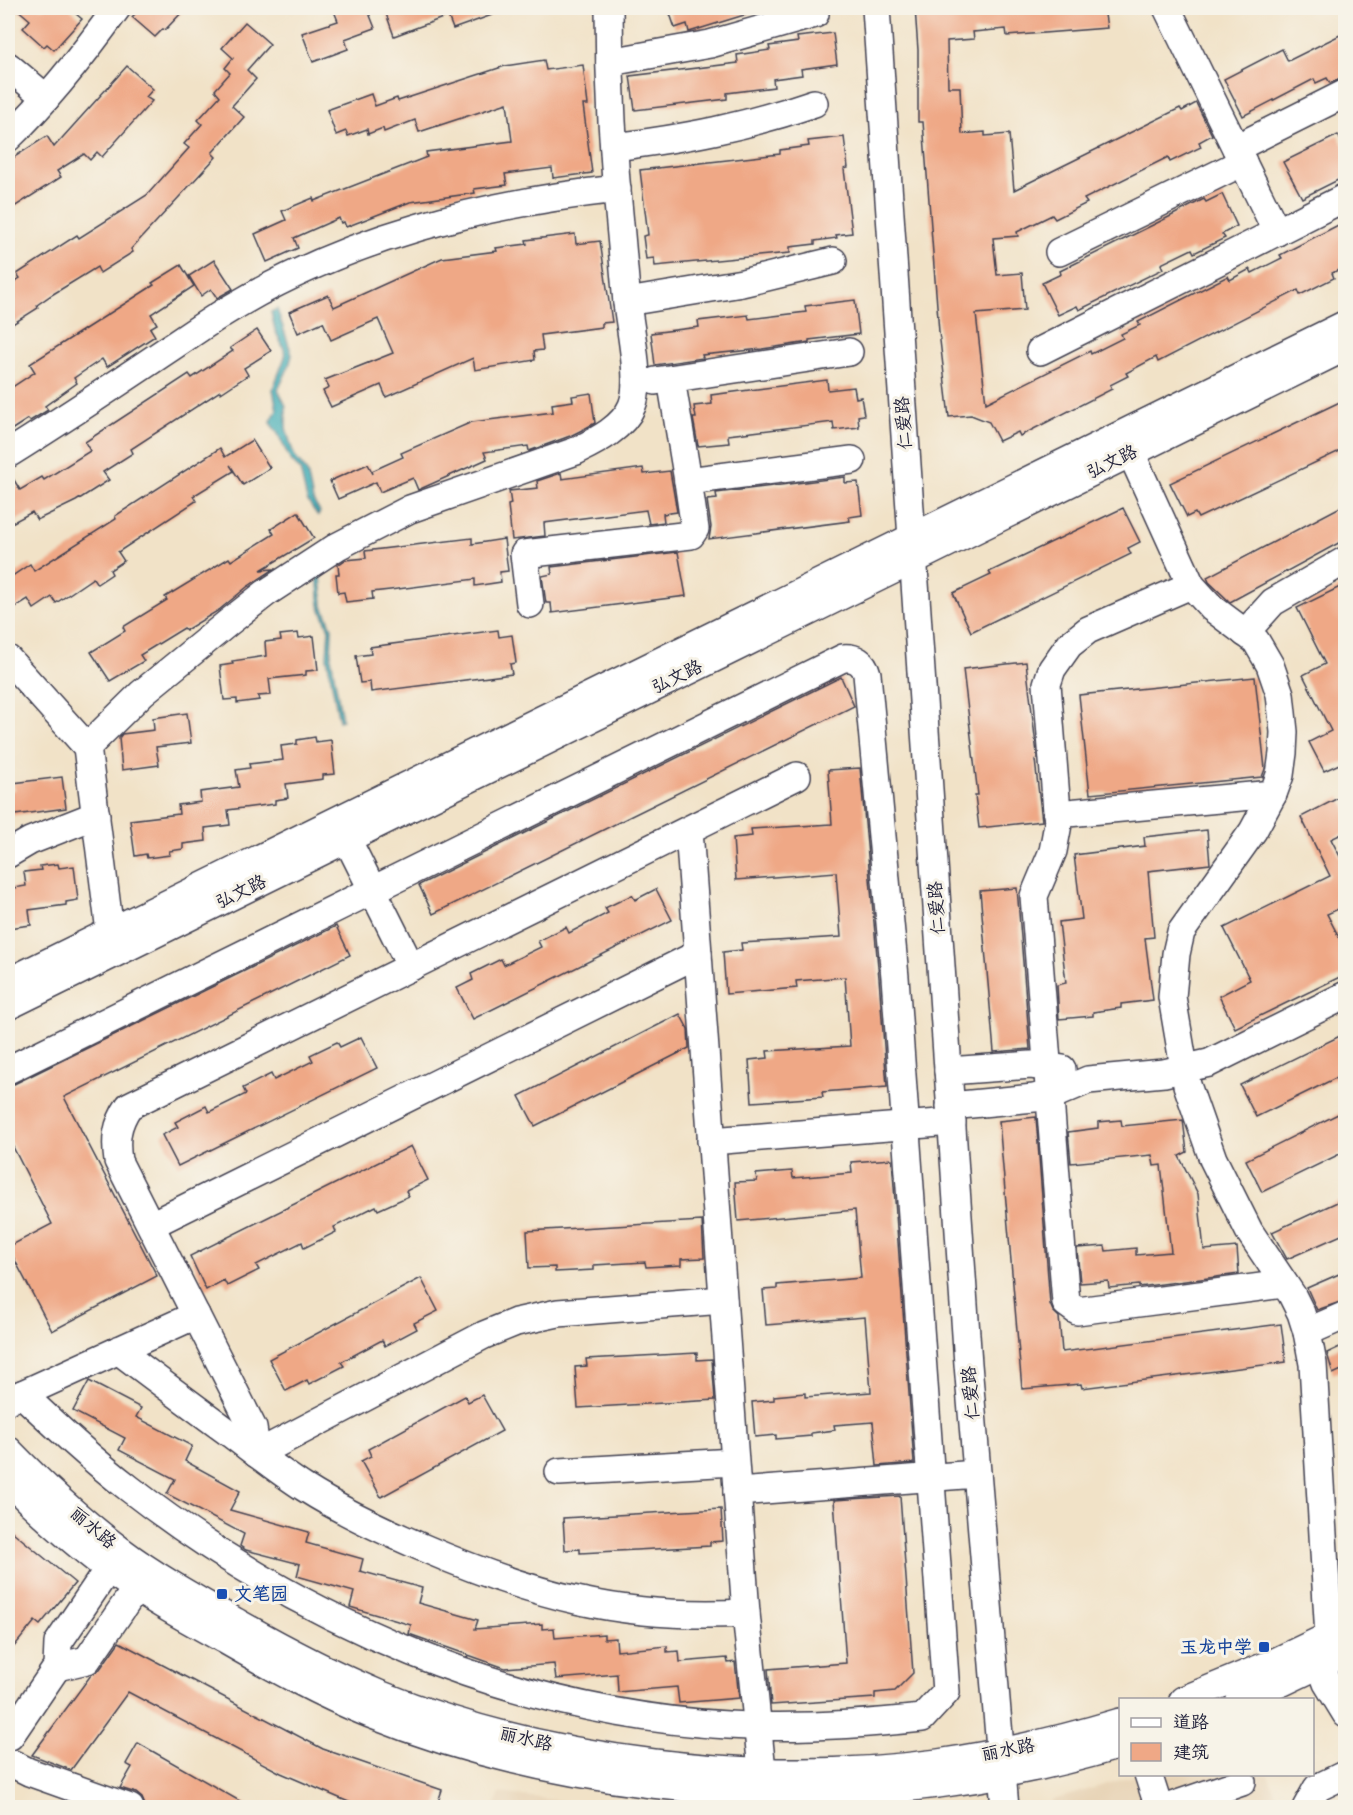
<svg xmlns="http://www.w3.org/2000/svg" width="1353" height="1815" viewBox="0 0 1353 1815" font-family="'Architects Daughter','LXGW WenKai TC',sans-serif">
<style>
.built{fill:#e8d4b7}
.water{fill:#3aabb5;stroke:#2e6678;stroke-width:1.5}
.building{fill:#efa886}
.lines{fill:none;stroke-linecap:round;stroke-linejoin:round}
.minor-casing{stroke:#413f50;stroke-width:30}
.minor{stroke:#fff;stroke-width:27}
.transit-dot{fill:#1a4fb4;stroke:#f7f3e8;stroke-width:2}
.labels{text-anchor:middle;dominant-baseline:central;stroke-width:6;stroke-linejoin:round;paint-order:stroke}
.street-label{font-size:18px;fill:#22223b;stroke:#f7f3e8}
.transit-label{font-size:18px;font-weight:bold;fill:#164399;stroke:#f7f3e8;text-anchor:start}
</style>
<rect width="100%" height="100%" fill="#f7f3e8"/>
<filter id="ink" filterUnits="userSpaceOnUse"><feTurbulence type="fractalNoise" baseFrequency=".0167" numOctaves="2"/><feDisplacementMap in="SourceGraphic" scale="12" xChannelSelector="R" yChannelSelector="G"/><feConvolveMatrix kernelMatrix="1 2 1 2 8 2 1 2 1" color-interpolation-filters="sRGB"/></filter>
<filter id="wash" filterUnits="userSpaceOnUse"><feTurbulence type="fractalNoise" baseFrequency=".008" numOctaves="4" result="noise"/><feDisplacementMap in="SourceGraphic" scale="24" xChannelSelector="R" yChannelSelector="G"/><feGaussianBlur stdDeviation="1.35" result="paint"/><feColorMatrix in="noise" values="0 0 0 0 0 0 0 0 0 0 0 0 0 0 0 0 0 1.4 0 .05"/><feComposite in="paint" operator="in"/></filter>
<g filter="url(#wash)">
<rect width="100%" height="100%" fill="#f1e2c7"/>
<!-- built -->
<g class="built">
<path d="M1141,1774l127,1 13,32 -234,1 6,-8z"/>
<path d="M500,1793l108,14h-114z"/>
</g>
<!-- water -->
<g class="water">
<path d="M277,309l15,46 -3,11 -11,24 8,16v22l5,18 4,11 12,15 6,29 7,11 -2,4 -11,-16 -7,-30 -10,-11 -13,-27 -7,-9 7,-13 -4,-21 12,-32 -1,-8 -9,-19 -4,-18z"/>
<path d="M317,574h4l2,32 9,22 -1,29 11,63 -3,1 -12,-64 2,-28 -9,-22z"/>
</g>
<g id="blocks">
<!-- building -->
<g class="building">
<path d="M16,8h53l13,11 -28,31 -7,-6 -3,3 -21,-19 7,-8z"/>
<path d="M141,8h45l-21,22 -2,-1 -8,8 -23,-20z"/>
<path d="M344,8h23l8,20 -30,11 3,10 -35,13 -11,-29 36,-12 -4,-10z"/>
<path d="M384,8h122v2l-53,19 -5,-13 -54,20z"/>
<path d="M668,8h85l1,4 -65,20 -2,-8 -12,4z"/>
<path d="M915,8h189l3,20 -100,8 -1,-7 -33,3 1,7 -27,2 1,46h12l2,47 23,-2v4l24,-2 5,56 166,-82 2,3 14,-8 16,32 -13,7 2,5 -31,15 -2,-5 -84,42 3,4 -32,16 -3,-4 -35,17 1,4 -25,2 4,37 25,-2 3,37 -49,4 10,89 104,-52 1,3 32,-16 -2,-4 19,-9 -2,-3 90,-46 2,4 20,-11 2,4 30,-15 -2,-3 66,-34v45l-14,7 2,5 -34,17 -2,-5 -140,72 -2,-5 -30,16 2,3 -18,9 2,4 -92,47 -2,-4 -19,9 -10,-19 -18,-7 -22,2 -10,-85 -16,-210h-5v-72z"/>
<path d="M245,22l25,22 -23,26 9,9 -24,27 12,11 -32,36 4,4 -85,92 2,3 -33,21 -3,-6 -47,29 -13,9 1,3 -30,19v-41l12,-8 -3,-4 60,-39 2,3 68,-43 42,-47 -5,-4 18,-20 -4,-4 22,-24 -5,-6 15,-17 -5,-5 8,-10 -11,-10z"/>
<path d="M1346,32v45l-16,6 -3,-5 -11,5 -2,-4 -71,37 -19,-37 58,-30 6,12z"/>
<path d="M833,33l4,31 -36,5 1,6 -29,4 1,8 -47,6v6l-92,11 -5,-34 108,-13 -1,-8 33,-5 -1,-4 29,-4 -1,-5z"/>
<path d="M544,60l2,10 37,-5 5,40h-5l9,68 -39,5 -1,-10 -47,6 2,11 -33,4 1,4 -65,9 -64,25 -2,-5 -3,1 -2,-5 -45,20 4,10 -31,14 -12,-28 31,-14 -4,-9 31,-13 1,3 113,-44 -1,-5 86,-11 -5,-38 -88,29 -4,-12 -31,12 -1,-4 -15,6 -1,-5 -19,7 -2,-5 -10,4 -9,-25 44,-16 4,12 22,-8 1,3 107,-35z"/>
<path d="M127,66l26,23 -7,8 6,4 -50,56 -5,-5 -7,8 -6,-6 -27,17 4,6 -53,34v-50l39,-25 7,11z"/>
<path d="M1338,135l8,15v26l-44,22 -19,-36z"/>
<path d="M844,137l4,31 -4,1 8,64 -16,2 1,3 -22,3v3l-25,3v6l-135,13 -1,-8 -8,1 -3,-23 5,-1 -8,-65 140,-16v-4l29,-4 -1,-5z"/>
<path d="M1222,194l15,32 -15,8 3,4 -31,15 -2,-4 -31,15 2,5 -84,41 -2,-4 -19,9 -16,-32 19,-9 -1,-3 109,-54 35,-18 2,3z"/>
<path d="M575,234l1,10 24,-3 12,81 -10,1v4l-61,8 2,15 -9,1 1,9 -60,10 -2,-12 -87,39 -5,-12 -50,22 -8,-16 6,-3 -4,-8 68,-27 -15,-34 -47,21 -8,-18 -25,11 -9,-21 39,-17 6,12 108,-49 55,-7 -1,-3 31,-4 -1,-4z"/>
<path d="M214,260l19,29 -16,9 -6,-9 -10,7 -12,-20z"/>
<path d="M181,265l13,21 -43,28 6,10 -7,4 5,8 -48,31 -5,-8 -28,19 3,5 -32,23 3,4 -18,11 -2,-2 -20,13v-42l27,-18 -5,-8 124,-79 -2,-2z"/>
<path d="M855,300l4,34 -50,6v2l-47,7 -60,6 1,3 -48,7 -4,-32 48,-6 -1,-6 50,-6 1,4 57,-7 -1,-6z"/>
<path d="M257,330l14,21 -27,17 4,7 -27,18 -1,-2 -89,58 2,4 -30,19 6,8 -33,21 -39,19 -5,-8 -24,13v-55l12,20 22,-13 2,3 46,-29 -5,-9 104,-68 3,4 41,-27 -3,-3z"/>
<path d="M827,380l1,10 26,-3 2,11 5,-1 3,18 -6,1 1,11 -25,3 -1,-8 -105,13 1,8 -31,3 -5,-28h3l-2,-12 18,-2 -1,-9z"/>
<path d="M591,393l4,30 -11,6 -14,7 -41,15 -1,-5 -44,6 3,7 -69,31 -5,-12 -33,14 -4,-10 -38,17 -8,-18 38,-17 5,10 -1,-3 31,-14 -2,-4 71,-31 81,-10 -1,-8 21,-3 -1,-5z"/>
<path d="M1346,399v49l-148,70 -3,-5 -8,4 -17,-34z"/>
<path d="M252,440l18,28 -27,17 -13,-20 4,6 -41,25 3,5 -78,51 6,9 -14,9 2,4 -15,10 -4,-6 -37,25 -4,-6 -18,12 -6,-10 -14,9 -6,-9v-20l22,-15 4,7 82,-52 -1,-3 105,-68 5,9z"/>
<path d="M643,468l1,6 26,-3 7,41 -14,2 1,8 -15,2 -3,-14 -102,13 1,13 -33,4 -4,-35 3,-1 -2,-13 29,-3 -1,-7 24,-8 1,6z"/>
<path d="M845,477v6l13,-1 4,33 -13,2 1,4 -141,18 2,-12 -4,-27 10,-1 -1,-6z"/>
<path d="M1346,504v35l-116,63 -21,-20 -2,-5z"/>
<path d="M1123,508l17,34 -12,6 3,6 -160,78 -18,-39 38,-18 -2,-3z"/>
<path d="M298,512l16,26 -53,32 13,-1 -27,18 -28,23 -33,20 -2,-2 -44,27 4,6 -34,20 -19,-29 34,-21 -2,-4 44,-27 -2,-3 64,-39 2,3 43,-27 -3,-5z"/>
<path d="M472,538v6l32,-5 4,32 -8,1 1,10 -26,4v-7l-85,11 -18,2 1,7 -27,3 -2,-10 -6,1 -2,-19h3l-1,-9 7,-5 21,-2 -1,-7z"/>
<path d="M678,552l8,44 -134,17 -1,-10h-5l-4,-27 10,-2 -1,-7z"/>
<path d="M1346,584v177l-22,10 -15,-29 22,-11 -28,-56 22,-11 -28,-56z"/>
<path d="M498,630l1,7 13,-2 4,28 -6,1 2,10 -141,18 -1,-10 -10,1 -4,-27 15,-2 -1,-7z"/>
<path d="M298,633l1,5 15,-2 4,34 -12,1v4l-37,4 2,16 -13,1 1,4 -22,3v-4l-13,1 -4,-34 13,-2 -1,-3 34,-5 -1,-14 16,-2 -1,-5z"/>
<path d="M1026,662l11,92v5l-2,1 7,61 -63,7 -4,-33h3l-15,-126z"/>
<path d="M841,677l13,29 -421,208 -14,-29z"/>
<path d="M1255,677l10,92 -3,8 -172,17 -11,-99z"/>
<path d="M187,713l4,30 -35,4 3,18 -37,5 -3,-32 3,-4 32,-4 -1,-12z"/>
<path d="M315,737l1,5 15,-2 4,34 -12,1v4l-37,5 2,14 -13,2v4l-47,6 2,15 -25,3 1,13 -23,3v5l-14,2 1,4 -23,3 -1,-4 -11,2 -5,-36 49,-6 -1,-9 23,-3 -1,-10 39,-5 -3,-17 14,-2 -1,-4 34,-4 -2,-14 16,-2v-4z"/>
<path d="M860,768l19,210 8,109 -65,5 1,5 -71,5 -3,-42 19,-2 -1,-7 83,-5 -5,-69 -49,4 1,7 -71,6 -3,-42 19,-2 -1,-7 100,-6 -5,-65 -100,8 -3,-42 19,-2 -1,-7 81,-5 -4,-54z"/>
<path d="M62,777l4,31 -58,8v-25l6,-1 -1,-7z"/>
<path d="M1340,797l6,11v24l-15,7 15,29v39l-1,-1 -18,8 19,37v23l-111,54 -16,-32 31,-16 -26,-52 106,-52 -29,-59z"/>
<path d="M1207,830l3,34 -62,7 6,66 -9,1 8,62 -32,4v4l-28,4v4l-34,3 -2,-34 9,-2 -7,-61 23,-3 -8,-64 71,-9 -1,-9z"/>
<path d="M58,864l1,4 15,-2 4,34 -12,2v3l-37,5 2,15 -23,3v-39l18,-3 -2,-14 17,-2 -1,-4z"/>
<path d="M1017,888l13,161 -36,3 -14,-161z"/>
<path d="M656,889l16,31 -199,99 -16,-31 16,-8 -2,-6 30,-15 3,6 37,-18 -3,-6 28,-14 3,6 39,-20 -3,-5 27,-13 3,5z"/>
<path d="M336,926l14,29 -286,142 93,179 -105,55 -44,-84 44,-23 -44,-87v-50z"/>
<path d="M680,1014l8,15 1,19 -154,78 -16,-30z"/>
<path d="M1346,1033v40l-90,44 -16,-32z"/>
<path d="M361,1037l16,31 -199,98 -16,-31 16,-8 -3,-5 31,-16 3,6 37,-18 -3,-6 28,-14 3,6 39,-19 -3,-6 27,-13 3,5z"/>
<path d="M1346,1110v41l-84,41 -16,-32z"/>
<path d="M1036,1117l14,187 3,7 6,6 3,35 219,-28 5,38 -204,26 -1,-4 -59,5 -23,-268z"/>
<path d="M1121,1120l1,6 61,-6 4,32 -8,4 19,38 6,56 33,-3 2,27 -100,13v-2l-30,3 -1,-7 -28,2 -3,-35 28,-2 1,5 30,-3v7l35,-3 -10,-87 -7,1 -2,-11 -81,8 -3,-31 30,-4v-6z"/>
<path d="M411,1146l17,34 -22,11 3,5 -31,14 -2,-4 -42,21 2,5 -32,16 -2,-6 -46,23 3,5 -32,16 -3,-6 -18,10 -16,-34z"/>
<path d="M892,1159l22,304 -37,3 -4,-44 -39,3 1,5 -24,3v3l-35,3v-4l-21,2 -3,-35 22,-2v-4l31,-3v4l66,-5 -6,-75 -99,8 -3,-35 14,-1v-4l84,-7 -6,-68 -117,11 -3,-39 22,-1 -1,-7 36,-3 1,7 59,-5 -1,-11z"/>
<path d="M1346,1198v35l-59,26 -15,-27z"/>
<path d="M702,1221l2,37 -23,1v6l-35,2 -1,-5 -51,3v5l-39,2v-5l-26,1 -2,-37z"/>
<path d="M1346,1271v29l-29,10 -10,-22z"/>
<path d="M421,1278l17,33 -24,12 3,6 -32,17 -3,-6 -41,22 3,4 -35,18 -2,-4 -21,11 -17,-32z"/>
<path d="M1346,1344v24l-13,6 -6,-21z"/>
<path d="M697,1353v7l15,-1 3,41 -137,8 -3,-41 12,-1 -1,-7z"/>
<path d="M89,1381l52,27 -5,9 56,29 -7,15 55,30 -10,19 79,22 -3,11 57,16 -3,12 62,17 -4,15 60,17 -3,9 67,-5v5l12,-1 1,10 49,-4v5l12,-1 1,13 50,-5v6l12,-1 1,11 47,-4 1,5 7,-1 4,36 -60,5 -2,-16 -59,5 -1,-18 -61,5 -2,-15 -49,4 -96,-34 2,-9 -61,-18 4,-15 -57,-16 3,-12 -54,-14 -6,-4 4,-12 -77,-40 8,-15 -56,-29 6,-12 -52,-27z"/>
<path d="M482,1395l20,36 -121,66 -20,-36 10,-5 -3,-7 97,-53 3,6z"/>
<path d="M900,1496l13,177 -18,18 -20,2v5l-104,7 -3,-36 78,-6 -12,-163z"/>
<path d="M721,1509l2,32 -13,1v4l-130,7v-4l-15,1 -2,-32z"/>
<path d="M8,1528l67,55 -35,42 -5,-4 -27,33z"/>
<path d="M119,1642l204,107 119,41 -6,18h-72l-13,-5 -70,-30 -153,-81 -57,78 -39,-15 59,-80 9,-6z"/>
<path d="M138,1743l114,65h-103l-4,-3 -3,-7 -6,-5 -16,-5 12,-21 -6,-3z"/>
</g>
</g>
</g>
<g filter="url(#ink)">
<use href="#blocks" fill-opacity="0" stroke="#413f50" stroke-width="1.5"/>
<g class="lines">
<!-- minor casing -->
<g class="minor-casing">
<g id="minor">
<path d="M876,8l92,1356 37,444"/>
<path d="M1167,8l110,224"/>
<path d="M610,62l100,-18 105,-30"/>
<path d="M8,66l38,32"/>
<path d="M8,138c41,-39 76,-84 109,-130"/>
<path d="M614,147c72,-9 131,-20 200,-44"/>
<path d="M1236,148l110,-55"/>
<path d="M1059,252l184,-90"/>
<path d="M627,302l115,-19 91,-22"/>
<path d="M1040,351l306,-154"/>
<path d="M671,379l17,102 164,-21"/>
<path d="M655,381l194,-29"/>
<path d="M1131,453l60,132 21,23 44,33 14,24 10,29 4,38 -1,21 -3,22 -7,19 -20,37 -72,101 -5,22 -4,43 15,88 26,74 36,72 43,64 9,18 6,19 6,32 16,273"/>
<path d="M8,454c53,-33 104,-67 156,-102 23,-15 45,-31 69,-45 117,-70 249,-103 384,-118"/>
<path d="M1191,585l-103,45 -19,15 -17,24 -5,15 11,140 -5,27 -19,45 32,407 11,8 207,-27"/>
<path d="M530,604l-6,-50 167,-19 4,-6 -7,-48"/>
<path d="M1245,633l28,-31 73,-42"/>
<path d="M8,659l79,88 23,185"/>
<path d="M87,747l55,-54 87,-71 37,-29 72,-47 72,-37 166,-58c20,-10 47,-23 56,-45 10,-23 -2,-77 -5,-103 -2,-23 -4,-46 -6,-68 -8,-76 -12,-152 -12,-227"/>
<path d="M1057,814l216,-20"/>
<path d="M689,830l57,783 16,157"/>
<path d="M347,839l64,128"/>
<path d="M8,854l22,-13 66,-26"/>
<path d="M8,982l1338,-658"/>
<path d="M8,1006l1338,-659"/>
<path d="M8,1070l835,-412c12,-1 21,4 24,16l28,303 51,715 -24,26c-65,7 -129,11 -194,7 -216,-12 -428,-104 -598,-236 -38,-29 -73,-62 -108,-95"/>
<path d="M948,1071l83,-6 31,4"/>
<path d="M950,1106l84,-8 26,-6 28,-12 76,-7 45,-10 137,-68"/>
<path d="M711,1141l241,-19"/>
<path d="M151,1225l547,-271"/>
<path d="M723,1300l-165,13 -42,9 -32,13 -227,119 -4,-26 -135,-267c-3,-21 -2,-36 11,-55l668,-330"/>
<path d="M1307,1332l39,-17"/>
<path d="M118,1350c38,29 76,57 114,85 24,18 48,37 73,53 36,23 75,41 114,58 113,49 203,74 327,67"/>
<path d="M9,1400l187,-85"/>
<path d="M8,1450c35,36 72,70 112,100 37,28 79,51 118,73 46,26 93,51 141,71 167,68 380,93 559,69 62,-9 122,-23 182,-41"/>
<path d="M559,1472l175,-10"/>
<path d="M8,1480c30,31 64,61 99,88 36,27 78,50 118,72 47,27 95,54 145,74 171,69 386,94 568,70 62,-8 123,-21 182,-39"/>
<path d="M737,1492l240,-18"/>
<path d="M1320,1664l7,19 19,31"/>
<path d="M57,1667l30,-7 50,-73"/>
<path d="M1183,1700l92,-38 69,-33"/>
<path d="M1240,1700l43,-18 63,-30"/>
<path d="M10,1736l47,-69 1,-24 50,-74"/>
<path d="M13,1764l16,8 101,36"/>
<path d="M1148,1774l11,34"/>
<path d="M1166,1808l76,-26"/>
<path d="M1306,1808l11,-20 29,-14"/>
</g>
</g>
<!-- minor -->
<use href="#minor" class="minor"/>
</g>
</g>
<!-- markers -->
<g class="transit-dot">
<rect x="216" y="1588" width="12" height="12" rx="3"/>
<rect x="1258" y="1641" width="12" height="12" rx="3"/>
</g>
<g class="labels">
<!-- street labels -->
<g class="street-label">
<text transform="translate(904 423) rotate(-94)">仁爱路</text>
<text transform="translate(1112 462) rotate(-26)">弘文路</text>
<text transform="translate(677 677) rotate(-26)">弘文路</text>
<text transform="translate(241 892) rotate(-26)">弘文路</text>
<text transform="translate(937 908) rotate(-94)">仁爱路</text>
<text transform="translate(971 1393) rotate(-95)">仁爱路</text>
<text transform="translate(93 1528) rotate(40)">丽水路</text>
<text transform="translate(526 1739) rotate(13)">丽水路</text>
<text transform="translate(1008 1750) rotate(-11)">丽水路</text>
</g>
<!-- transit labels -->
<g class="transit-label">
<text x="234" y="1594">文笔园</text>
<text x="1252" y="1647" text-anchor="end">玉龙中学</text>
</g>
</g>
<!-- margin -->
<rect width="1353" height="1815" fill="none" stroke="#f7f3e8" stroke-width="30"/>
<!-- legend -->
<rect x="1119" y="1698" width="195" height="78" fill="#f7f3e8" stroke="#a29fa3" stroke-width="1.5"/>
<rect x="1131" y="1718" width="30" height="9" fill="#ffffff" stroke="#a29fa3" stroke-width="1.5"/>
<text x="1173" y="1728" font-size="18" fill="#22223b">道路</text>
<rect x="1131" y="1743" width="30" height="18" fill="#efa886" stroke="#a29fa3" stroke-width="1.5"/>
<text x="1173" y="1758" font-size="18" fill="#22223b">建筑</text>
</svg>
